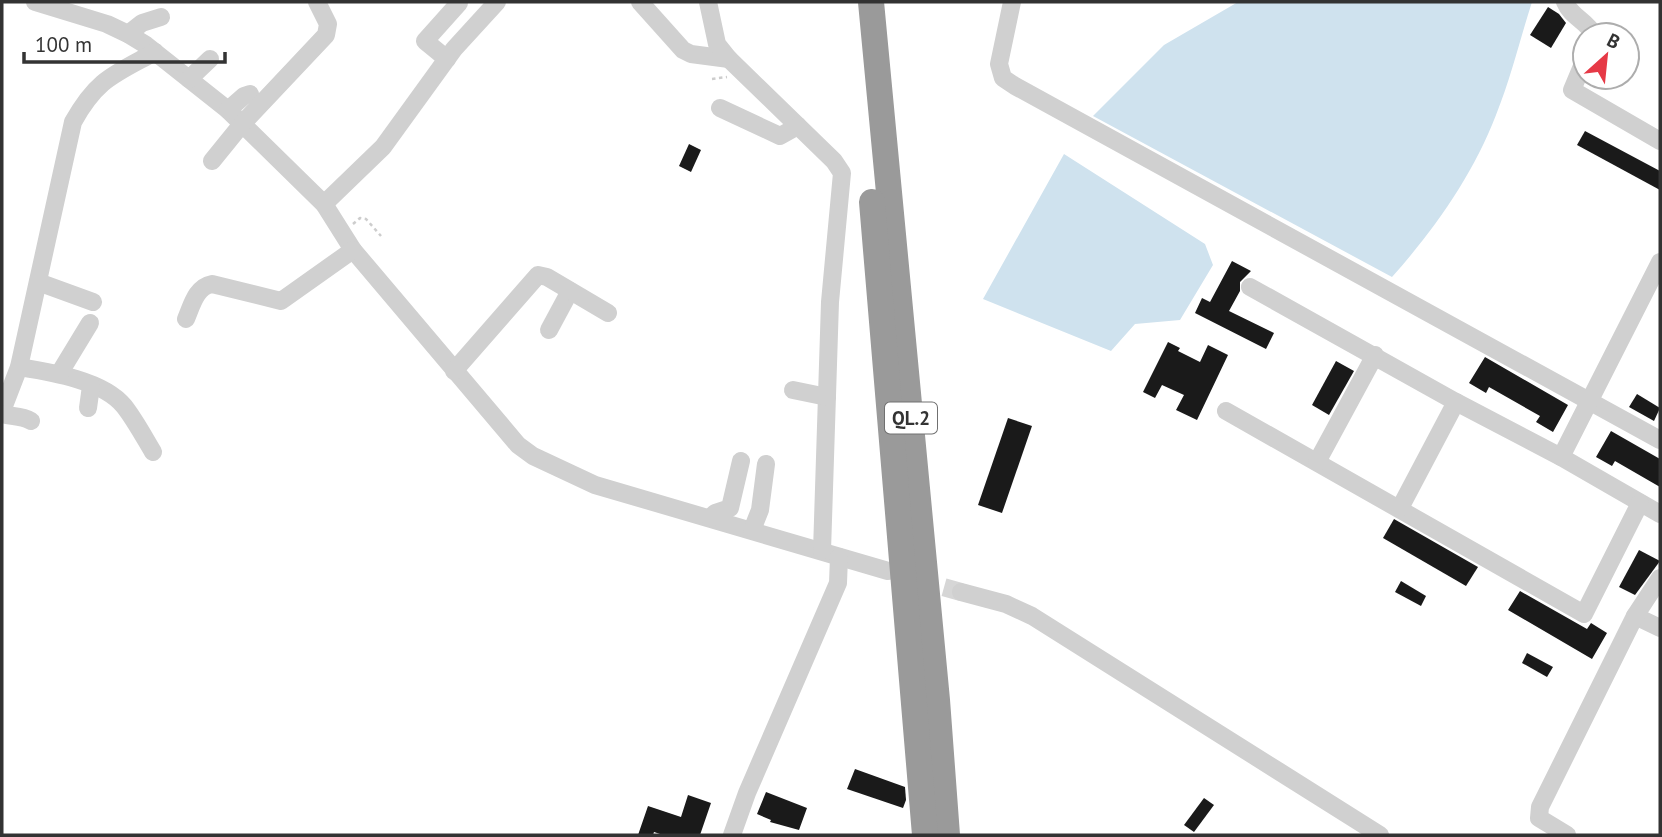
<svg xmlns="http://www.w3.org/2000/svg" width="1662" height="837" viewBox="0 0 1662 837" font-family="'PT Sans',sans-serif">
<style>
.water{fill:#cfe2ee}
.building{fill:#1a1a1a}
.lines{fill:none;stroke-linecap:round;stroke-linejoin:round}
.minor-tunnel{stroke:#d6d6d6;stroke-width:18;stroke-dasharray:18 9;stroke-linecap:butt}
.path{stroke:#cdcdcd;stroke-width:2.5;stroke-dasharray:3.5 3.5;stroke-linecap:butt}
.minor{stroke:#d0d0d0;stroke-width:18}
.highway{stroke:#9a9a9a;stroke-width:26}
.labels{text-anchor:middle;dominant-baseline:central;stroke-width:7;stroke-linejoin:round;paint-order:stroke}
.shield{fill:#fff;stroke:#707070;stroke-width:2}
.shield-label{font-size:19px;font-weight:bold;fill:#333}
</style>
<rect width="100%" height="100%" fill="#fff"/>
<!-- water -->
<g class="water">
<path d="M1238,2h294c-12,37 -21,76 -36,113 -23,60 -62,115 -104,162l-299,-161 71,-71z"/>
<path d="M1064,154l141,90 8,21 -33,55 -45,4 -24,27 -128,-52z"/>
</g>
<!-- building -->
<g class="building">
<path d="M1548,7l11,7 7,9 -15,25 -21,-13z"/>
<path d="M1585,131l75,40v19l-83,-45z"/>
<path d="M689,144l12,6 -10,22 -12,-6z"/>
<path d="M1232,261l19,10 -11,11v9l-11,20 45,22 -8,16 -71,-36 7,-15 8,4z"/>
<path d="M1168,342l12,6 -2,3 22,11 8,-17 20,10 -31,65 -21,-10 8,-15 -22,-10 -7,13 -12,-6z"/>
<path d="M1485,357l83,48 -15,27 -17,-10 4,-6 -51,-29 -3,6 -17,-10z"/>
<path d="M1336,361l18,10 -25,44 -17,-10z"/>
<path d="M1637,394l23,14 -6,13 -25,-14z"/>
<path d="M1008,418l24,8 -30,87 -24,-8z"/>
<path d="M1611,431l49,28v28l-45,-26 -3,5 -16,-9z"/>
<path d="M1394,519l84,48 -12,19 -83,-48z"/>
<path d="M1639,550l21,11 -25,34 -16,-8z"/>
<path d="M1401,581l25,15 -5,10 -26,-14z"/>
<path d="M1520,591l67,38 4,-6 16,10 -15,26 -84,-49z"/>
<path d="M1527,653l26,14 -6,10 -25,-14z"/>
<path d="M855,769l50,18 1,13 -3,8 -56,-19z"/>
<path d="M766,792l41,16 -8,22 -29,-8 1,-2 -14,-6z"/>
<path d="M688,795l23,8 -11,32h-37l-9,-3 -1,3h-15l10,-29 33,11z"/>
<path d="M1204,798l10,7 -20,27 -10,-7z"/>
</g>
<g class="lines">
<!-- minor-tunnel -->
<path class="minor-tunnel" d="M918,580l43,12"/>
<!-- path -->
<g class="path">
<path d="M712,79l15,-2"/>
<path d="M353,224l7,-6 6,1 15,17"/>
</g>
<!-- minor -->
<g class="minor">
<path d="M35,2l72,22 21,10 18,11 82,65 96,94 29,46 165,195 15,11 62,29 293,86"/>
<path d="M640,2l43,48 8,4 38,5"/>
<path d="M708,2l9,42 12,15 105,102 8,12 -12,129 -8,249"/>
<path d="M1012,2l-13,62 4,14 12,8 645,354"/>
<path d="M1565,2c6,15 22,19 29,33"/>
<path d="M128,34l14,-11 19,-6"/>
<path d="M447,59l-22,-18 34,-38"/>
<path d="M1585,59l-13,31 88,51"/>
<path d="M189,79l21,-20"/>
<path d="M720,108l60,28 18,-10"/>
<path d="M228,110l16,-14 6,-2"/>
<path d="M212,161l30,-37 84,-89 2,-11 -11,-22"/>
<path d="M324,204l59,-57 71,-98 43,-47"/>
<path d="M38,282l55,20"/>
<path d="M1250,287l206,115 105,55 99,57"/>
<path d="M186,319c6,-14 10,-32 26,-35l69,17 72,-51"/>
<path d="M549,330l21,-39"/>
<path d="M19,367c31,5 84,13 105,39 11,14 20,31 29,46"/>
<path d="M454,371l84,-96 9,2 61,36"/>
<path d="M59,374l31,-51"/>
<path d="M793,390l34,7"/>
<path d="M88,408l3,-22"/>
<path d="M2,411l17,-44 54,-245c24,-43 40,-47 82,-70"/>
<path d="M1226,411l358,203 56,-111"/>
<path d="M2,414c10,3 19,1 29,7"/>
<path d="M1561,457l99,-195"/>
<path d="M1317,462l58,-107"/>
<path d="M1400,508l56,-106"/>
<path d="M710,518l5,-5 15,-5 11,-47"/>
<path d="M752,530l8,-20 6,-46"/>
<path d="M961,592l45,12 26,12 348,219"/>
<path d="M1635,616l25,12"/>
<path d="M732,835l15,-42 91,-210 1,-26"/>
<path d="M1567,835l-28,-17 1,-11 95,-191 25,-38"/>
</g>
<!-- highway -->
<g class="highway">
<path d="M871,2l66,698 10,135"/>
<path d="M872,202l53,633"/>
</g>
</g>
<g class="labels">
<!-- shield labels -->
<rect class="shield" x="885" y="402.5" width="52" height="31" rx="5"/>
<g class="shield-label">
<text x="911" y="418">QL.2</text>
</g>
</g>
<!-- border -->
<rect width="1662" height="837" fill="none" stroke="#333333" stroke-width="7"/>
<!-- north arrow -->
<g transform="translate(1606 56) rotate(27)"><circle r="33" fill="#ffffff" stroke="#adadad" stroke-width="2"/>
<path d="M0-5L12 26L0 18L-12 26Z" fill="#e63946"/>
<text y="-10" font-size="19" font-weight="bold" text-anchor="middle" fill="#333333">B</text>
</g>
<!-- scale -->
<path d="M24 52v10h201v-10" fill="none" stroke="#333333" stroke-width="3.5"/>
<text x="35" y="52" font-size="21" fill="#333333" stroke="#ffffff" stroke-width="5" paint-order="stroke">100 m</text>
</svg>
